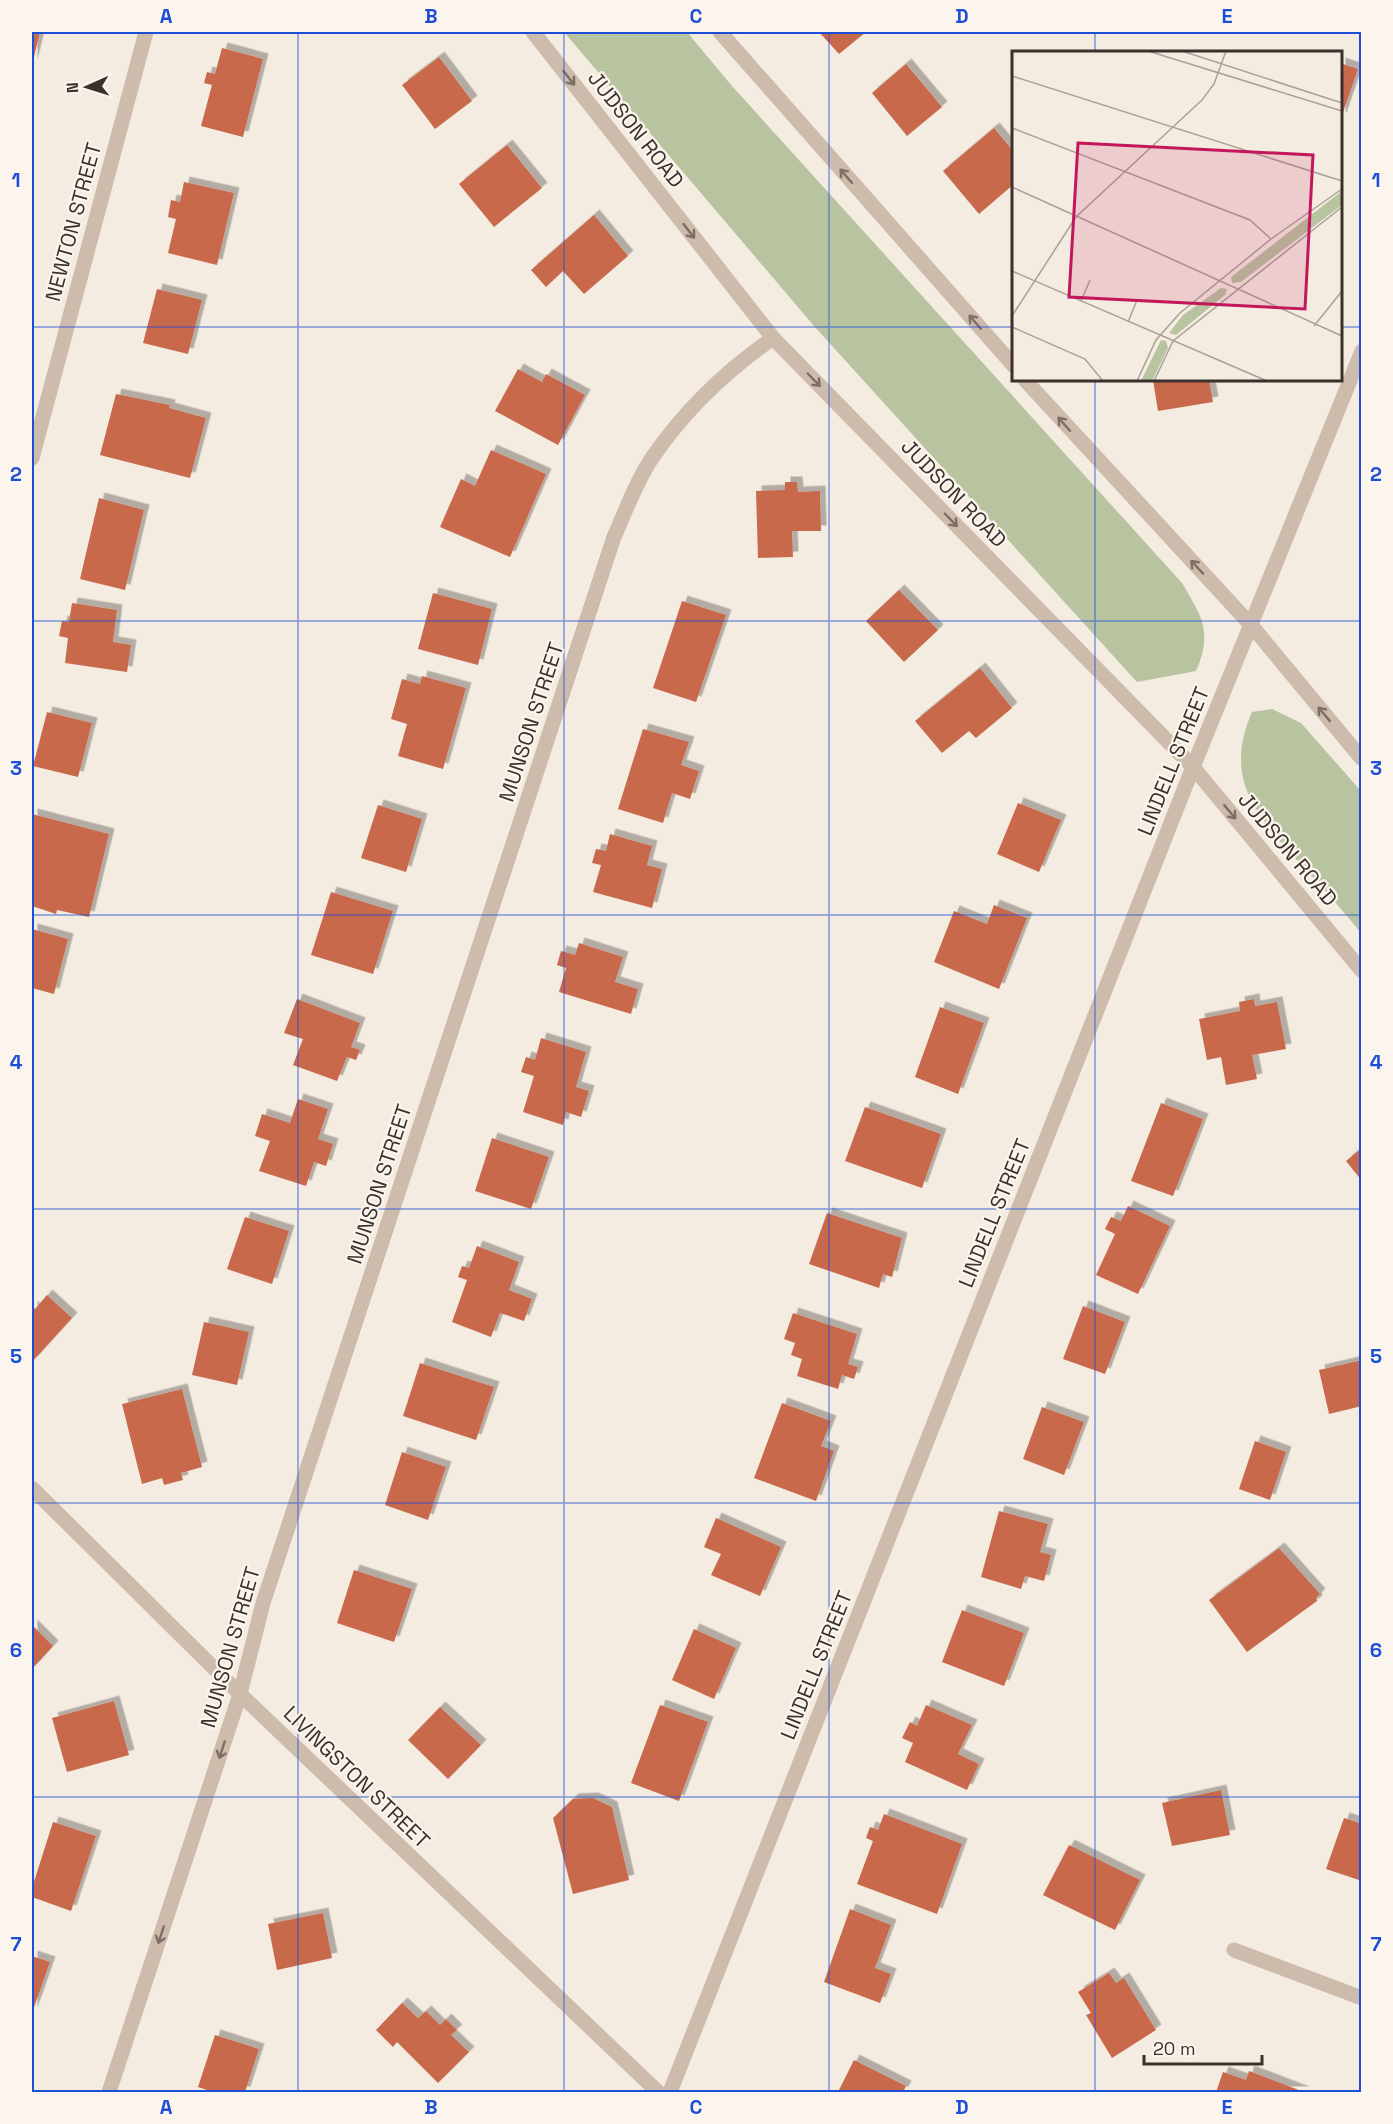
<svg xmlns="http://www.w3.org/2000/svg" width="1393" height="2124" viewBox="0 0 1393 2124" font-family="'Space Grotesk',sans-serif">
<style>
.green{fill:#b8c4a0}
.building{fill:#c8694b;filter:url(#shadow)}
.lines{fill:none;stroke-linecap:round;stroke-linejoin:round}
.service{stroke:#cdbbac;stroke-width:15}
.minor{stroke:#cdbbac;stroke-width:15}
.tertiary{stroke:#cdbbac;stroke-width:15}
.oneway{stroke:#7d6f65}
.grid{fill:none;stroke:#1d4ed8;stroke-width:1.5;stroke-opacity:0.55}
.labels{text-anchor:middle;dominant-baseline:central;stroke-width:4.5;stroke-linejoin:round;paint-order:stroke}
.street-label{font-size:21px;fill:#3b302b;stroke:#fbf5ee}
.inset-road{fill:none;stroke:#aaa098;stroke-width:1.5}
.view{fill:#c2185b;fill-opacity:0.15;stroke:#c2185b;stroke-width:3}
.inset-edge{fill:none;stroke:#3b302b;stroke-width:3}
.neatline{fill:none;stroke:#1d4ed8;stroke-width:2}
.grid-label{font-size:20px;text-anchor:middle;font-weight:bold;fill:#1d4ed8}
</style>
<defs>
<filter id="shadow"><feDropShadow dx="5.5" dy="-5.5" stdDeviation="0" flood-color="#0004"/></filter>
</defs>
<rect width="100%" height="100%" fill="#f4ebe1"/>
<!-- green -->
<g class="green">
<path d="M564,32h123l45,54 450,497c20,34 31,49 14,88l-59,11 -323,-356z"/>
<path d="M1272,709l29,14 60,68v142c-17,-21 -35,-42 -54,-62 -46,-50 -86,-88 -55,-159z"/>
</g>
<!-- building -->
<g class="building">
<path d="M32,32h8l-8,33z"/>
<path d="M819,32h47l-27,22z"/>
<path d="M222,48l41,11 -20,78 -42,-11 11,-41 -8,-2 3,-11 8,2z"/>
<path d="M439,57l33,44 -37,28 -33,-44z"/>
<path d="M1340,63l18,6 -17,49h-1z"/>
<path d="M906,64l36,43 -35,29 -35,-43z"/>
<path d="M994,128l20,24v32l-35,30 -36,-43z"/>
<path d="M507,145l35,43 -48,39 -35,-43z"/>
<path d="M184,182l50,11 -17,72 -49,-12 8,-34 -8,-2 3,-17 9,2z"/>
<path d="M594,215l34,41 -44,38 -21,-23 -17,16 -15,-17z"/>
<path d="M157,289l45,11 -14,54 -45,-11z"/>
<path d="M518,369l24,13 4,-8 39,21 -27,50 -63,-34z"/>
<path d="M1153,380h56l4,22 -55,9z"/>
<path d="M116,394l54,11 -1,3 37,10 -16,60 -90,-23z"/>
<path d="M491,450l55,24 -36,83 -70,-30 21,-48 14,7z"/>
<path d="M785,482h12l1,10 22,-1 1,40h-29l1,26 -35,1 -2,-67 29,-1z"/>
<path d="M99,498l45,12 -19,80 -45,-11z"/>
<path d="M899,590l39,40 -34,32 -38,-41z"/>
<path d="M433,593l59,16 -14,56 -60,-16z"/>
<path d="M682,601l44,14 -30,87 -43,-14z"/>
<path d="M72,603l45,7 -4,32 18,3 -4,27 -62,-9 3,-25 -9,-2 3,-15 7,1z"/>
<path d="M980,668l32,40 -36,30 -7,-7 -27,22 -27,-32z"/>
<path d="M422,676l44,12 -23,81 -45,-13 9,-32 -16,-5 11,-40 18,5z"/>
<path d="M47,712l45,11 -14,54 -45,-11z"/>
<path d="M643,729l46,13 -8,23 18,6 -9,28 -18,-6 -9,30 -45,-14z"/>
<path d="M1018,803l43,17 -22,52 -42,-18z"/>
<path d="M378,805l44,14 -16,53 -45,-14z"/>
<path d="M32,814l77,20 -20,83 -32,-7 -1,4 -24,-8z"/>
<path d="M610,834l42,12 -5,19 15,4 -10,39 -59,-16 8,-27 -9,-2 4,-14 10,2z"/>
<path d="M331,892l62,19 -20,63 -62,-19z"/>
<path d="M994,905l33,13 -28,71 -65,-27 20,-51 33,13z"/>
<path d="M32,929l36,10 -14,55 -22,-6z"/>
<path d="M579,943l44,14 -8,25 23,7 -7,25 -72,-22 7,-24 -9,-3 4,-14 14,4z"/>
<path d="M297,999l63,24 -9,24 9,3 -4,10 -9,-3 -10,24 -44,-16 10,-26 -19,-6z"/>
<path d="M1254,999l1,7 22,-4 9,47 -34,6 5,24 -31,6 -5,-28 -14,3 -8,-41 41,-8 -1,-9z"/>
<path d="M940,1007l44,16 -26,71 -43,-17z"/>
<path d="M541,1038l45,14 -10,35 13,4 -8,26 -15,-5 -3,13 -40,-13 11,-36 -13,-4 5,-15 9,3z"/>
<path d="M298,1099l30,10 -10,30 15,5 -7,22 -12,-4 -8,24 -47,-15 11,-30 -15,-5 7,-22 28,9z"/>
<path d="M1161,1103l42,16 -30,77 -42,-15z"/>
<path d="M865,1107l76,27 -19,54 -77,-27z"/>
<path d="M492,1138l57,19 -18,52 -56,-18z"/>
<path d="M1362,1148v33l-16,-20z"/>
<path d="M1128,1206l42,20 -32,68 -42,-19 19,-41 -10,-5 6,-12 10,4z"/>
<path d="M827,1213l75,25 -10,39 -9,-3 -4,14 -70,-24z"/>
<path d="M245,1217l44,14 -17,53 -45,-15z"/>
<path d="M477,1246l42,16 -10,28 23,9 -8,22 -24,-8 -9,24 -39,-15 15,-42 -9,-3 4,-11 7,2z"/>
<path d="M47,1295l25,23 -40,44v-56l3,3z"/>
<path d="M1083,1306l42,16 -20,52 -42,-15z"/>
<path d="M793,1313l64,21 -9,30 10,3 -4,12 -12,-4 -4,14 -41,-13 5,-17 -11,-4 4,-12 -11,-4z"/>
<path d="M204,1322l45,10 -12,53 -45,-10z"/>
<path d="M1362,1360v46l-33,8 -10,-44z"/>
<path d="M420,1363l74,24 -18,53 -73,-24z"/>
<path d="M182,1389l20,78 -21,6 2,7 -19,5 -2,-7 -20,6 -20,-80z"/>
<path d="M782,1403l49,18 -10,25 13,5 -18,50 -62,-23z"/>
<path d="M1042,1407l42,15 -20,53 -41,-16z"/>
<path d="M1255,1441l31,11 -16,48 -31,-11z"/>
<path d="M402,1452l44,15 -18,53 -43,-15z"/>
<path d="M999,1511l49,13 -8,28 11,3 -7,26 -19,-5 -4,13 -40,-12z"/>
<path d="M716,1518l65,29 -21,49 -49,-21 10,-21 -17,-7z"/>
<path d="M1279,1548l41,46 -4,4 1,3 -70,51 -38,-52z"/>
<path d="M354,1570l58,19 -18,53 -57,-19z"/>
<path d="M962,1610l62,23 -20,53 -62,-24z"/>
<path d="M32,1625l21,21 -21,23z"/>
<path d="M694,1629l42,19 -22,51 -42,-19z"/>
<path d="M114,1701l15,54 -62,17 -15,-54z"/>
<path d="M660,1705l48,17 -29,79 -48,-18z"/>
<path d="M926,1705l46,20 -14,29 21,10 -12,26 -62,-28 8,-19 -11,-5 8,-16 7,4z"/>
<path d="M440,1707l41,38 -33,34 -40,-39z"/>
<path d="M1221,1790l9,45 -58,11 -10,-43z"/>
<path d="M593,1798l19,9 17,73 -56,14 -20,-76 20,-19z"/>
<path d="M884,1814l78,30 -25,70 -80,-30 16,-43 -7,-3 4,-11 8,3z"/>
<path d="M1344,1818l18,6v57l-36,-12z"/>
<path d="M53,1822l43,14 -25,75 -39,-14v-9z"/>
<path d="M1069,1845l71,35 -25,50 -72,-35z"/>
<path d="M850,1909l41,16 -16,43 16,6 -11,29 -56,-21z"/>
<path d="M323,1913l9,45 -55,12 -9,-46z"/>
<path d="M32,1956l18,6 -18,51z"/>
<path d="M1109,1973l7,10 8,-5 32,52 -44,28 -26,-43 5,-2 -13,-21z"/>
<path d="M402,2003l16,15 8,-7 14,14 6,-6 11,11 -6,5 18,17 -31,31 -41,-41 -4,5 -17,-17z"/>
<path d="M215,2035l44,14 -14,43h-32l-15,-5z"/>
<path d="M854,2060l52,26 -3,6h-65z"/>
<path d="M1249,2071l55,21h-88l7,-20 23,8z"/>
</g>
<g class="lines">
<!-- service -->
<path class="service" d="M1234,1950l128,48"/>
<!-- minor -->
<g class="minor">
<path d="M32,458l114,-426"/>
<path d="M32,1488l208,206 418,398"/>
<path d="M109,2092l131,-398 23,-91 351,-1066c12,-27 22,-55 38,-79 32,-47 75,-88 121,-120"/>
</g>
<!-- tertiary -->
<g class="tertiary">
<path d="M533,32l240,306 420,429 169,204"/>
<path d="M720,32l294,334"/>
<path d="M1025,380l226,245 111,134"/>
<path d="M670,2092l523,-1325 169,-416"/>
</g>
</g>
<!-- one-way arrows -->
<defs><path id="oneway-shaft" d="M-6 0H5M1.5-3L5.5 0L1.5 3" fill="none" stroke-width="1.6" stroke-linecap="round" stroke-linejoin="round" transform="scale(1.5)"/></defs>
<g class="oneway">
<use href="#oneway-shaft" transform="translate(569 78) rotate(52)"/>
<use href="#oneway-shaft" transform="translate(846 176) rotate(-131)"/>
<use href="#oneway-shaft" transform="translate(689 231) rotate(52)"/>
<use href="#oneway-shaft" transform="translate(975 322) rotate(-131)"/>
<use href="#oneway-shaft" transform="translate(814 380) rotate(46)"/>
<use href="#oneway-shaft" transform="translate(1064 424) rotate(-131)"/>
<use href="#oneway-shaft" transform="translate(951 520) rotate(46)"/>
<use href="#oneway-shaft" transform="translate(1197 567) rotate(-133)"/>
<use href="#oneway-shaft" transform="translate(1324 714) rotate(-130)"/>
<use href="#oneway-shaft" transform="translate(1230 812) rotate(50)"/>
<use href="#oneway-shaft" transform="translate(222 1750) rotate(108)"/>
<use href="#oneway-shaft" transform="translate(161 1935) rotate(108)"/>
</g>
<!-- grid -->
<path class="grid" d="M298,32v2060M564,32v2060M829,32v2060M1095,32v20M32,327h982M1340,327h22M1095,380v1712M32,621h1330M32,915h1330M32,1209h1330M32,1503h1330M32,1797h1330"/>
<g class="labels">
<!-- street labels -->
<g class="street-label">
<text transform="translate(636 129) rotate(52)">JUDSON ROAD</text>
<text transform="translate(73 222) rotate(-75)">NEWTON STREET</text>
<text transform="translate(954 493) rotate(46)">JUDSON ROAD</text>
<text transform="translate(531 722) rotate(-72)">MUNSON STREET</text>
<text transform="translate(1173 761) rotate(-68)">LINDELL STREET</text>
<text transform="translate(1288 849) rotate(50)">JUDSON ROAD</text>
<text transform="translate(379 1184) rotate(-72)">MUNSON STREET</text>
<text transform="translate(994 1213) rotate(-68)">LINDELL STREET</text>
<text transform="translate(230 1647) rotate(-74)">MUNSON STREET</text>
<text transform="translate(816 1665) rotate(-68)">LINDELL STREET</text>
<text transform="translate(357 1777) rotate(44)">LIVINGSTON STREET</text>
</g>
</g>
<!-- overview -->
<g transform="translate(1012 51)">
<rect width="330" height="330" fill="#f4ebe1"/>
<path d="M330,140v14l-101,77 -9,1 -1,-6zM209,237l6,1 -2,6 -49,40 -7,-2 14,-18zM149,289l5,1 2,7 -16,33h-11z" fill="#b8c4a0"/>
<path class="inset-road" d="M136,0l194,60M170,0l160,52M0,25l330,105M0,77l238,92 21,19M0,136l330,149M0,220l255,110M69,250l9,-21M0,265l64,-99 126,-117 12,-16 12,-33M116,271l9,-22M302,275l28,-35M0,276l73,32 18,22M125,330l19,-41 24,-27 91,-74 71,-50M142,330l19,-40 169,-134"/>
<path class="view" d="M66,92l235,12 -8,154 -236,-12z"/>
<rect width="330" height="330" class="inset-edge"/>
</g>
<!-- border -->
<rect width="1393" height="2124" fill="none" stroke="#fbf5ee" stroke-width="66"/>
<!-- north arrow -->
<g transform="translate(87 87) rotate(267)" stroke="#fbf5ee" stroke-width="4.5" paint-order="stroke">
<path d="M0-4.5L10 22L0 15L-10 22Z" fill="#3b302b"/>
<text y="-9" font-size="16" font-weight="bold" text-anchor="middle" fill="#3b302b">N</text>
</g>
<!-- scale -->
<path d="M1144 2055v9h118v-9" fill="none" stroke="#3b302b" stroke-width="3"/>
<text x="1153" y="2055" font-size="18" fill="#3b302b" stroke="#fbf5ee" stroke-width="4.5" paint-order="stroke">20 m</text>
<rect x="33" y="33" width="1327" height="2058" class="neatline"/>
<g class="grid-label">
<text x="166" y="23">A</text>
<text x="431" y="23">B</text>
<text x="696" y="23">C</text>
<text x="962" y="23">D</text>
<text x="1227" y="23">E</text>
<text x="16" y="187">1</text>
<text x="1376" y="187">1</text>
<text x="16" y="481">2</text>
<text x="1376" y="481">2</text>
<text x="16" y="775">3</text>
<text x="1376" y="775">3</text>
<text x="16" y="1069">4</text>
<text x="1376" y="1069">4</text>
<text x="16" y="1363">5</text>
<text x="1376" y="1363">5</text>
<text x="16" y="1657">6</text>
<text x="1376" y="1657">6</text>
<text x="16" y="1951">7</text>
<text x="1376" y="1951">7</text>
<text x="166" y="2114">A</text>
<text x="431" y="2114">B</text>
<text x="696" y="2114">C</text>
<text x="962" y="2114">D</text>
<text x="1227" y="2114">E</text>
</g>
</svg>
